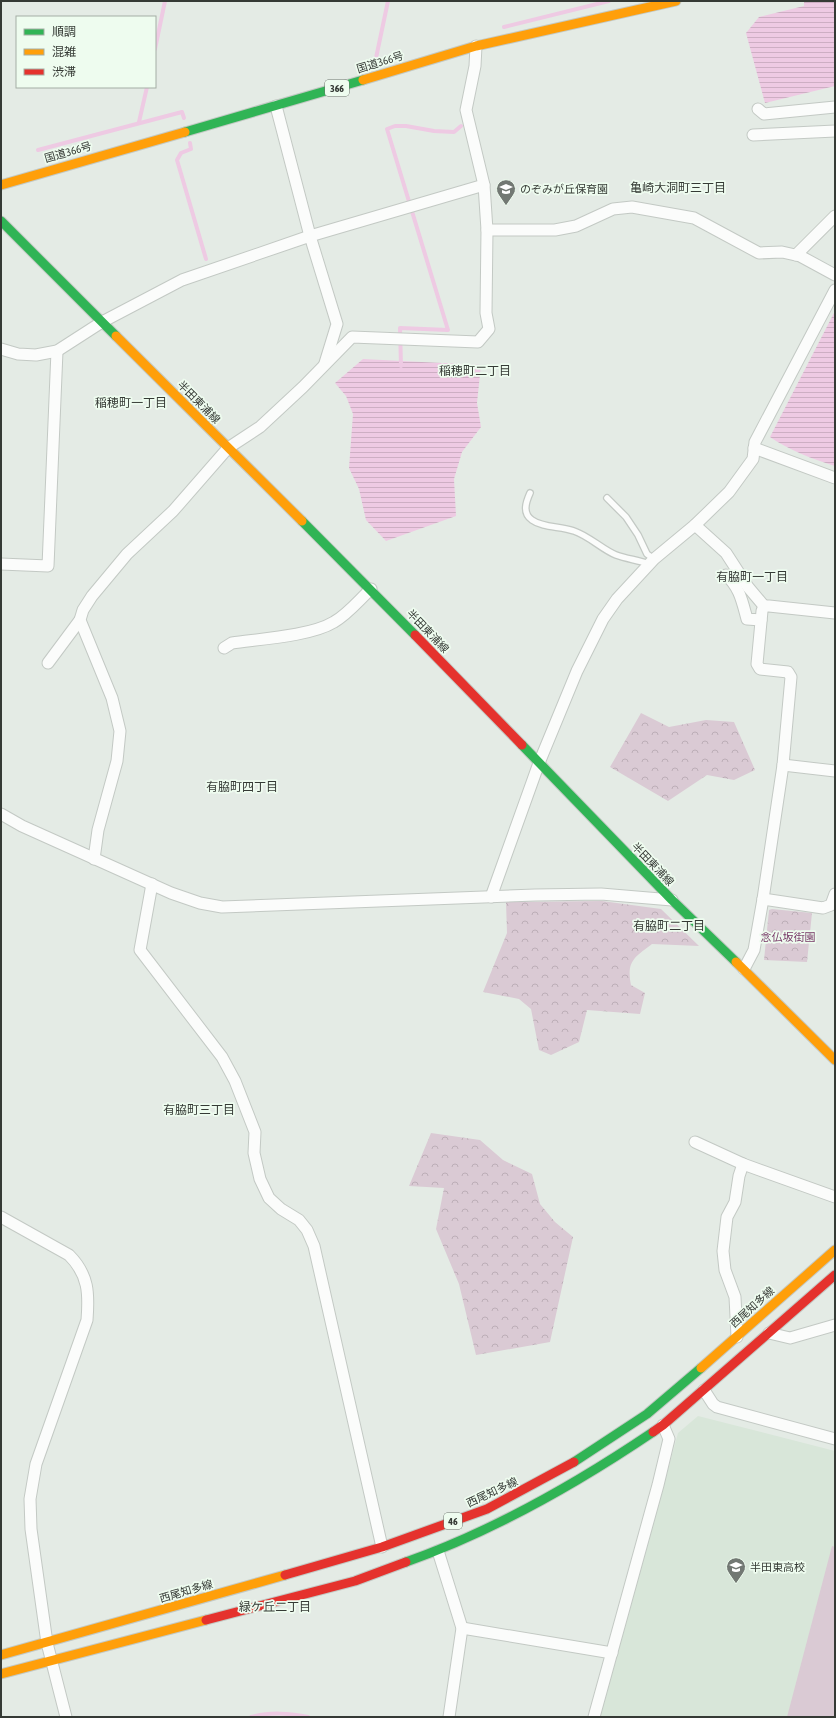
<svg xmlns="http://www.w3.org/2000/svg" width="836" height="1718" viewBox="0 0 836 1718" font-family="'Asap Condensed','Noto Sans JP',sans-serif">
<style>
.built{fill:#d8e6d9}
.forest{fill:url(#forest-crowns)}
.pitch{fill:#dacad4}
.water{fill:url(#water-rules)}
.lines{fill:none;stroke-linecap:round;stroke-linejoin:round}
.stream{stroke:#eecae3;stroke-width:4}
.lane-casing{stroke:#c3c9c4;stroke-width:8}
.street-casing{stroke:#c3c9c4;stroke-width:13}
.fast-casing{stroke:#c3c9c4;stroke-width:11}
.slow-casing{stroke:#c3c9c4;stroke-width:11}
.jam-casing{stroke:#c3c9c4;stroke-width:11}
.lane{stroke:#fbfcfb;stroke-width:5.5}
.street{stroke:#fbfcfb;stroke-width:11}
.fast{stroke:#30b455;stroke-width:9}
.slow{stroke:#ff9f0a;stroke-width:9}
.jam{stroke:#e5322d;stroke-width:9}
.labels{text-anchor:middle;dominant-baseline:central;stroke-width:3.5;stroke-linejoin:round;paint-order:stroke}
.shield{fill:#eefcef;stroke:#6c746d;stroke-width:1}
.shield-label{font-size:10px;font-weight:bold;fill:#353a35}
.street-label{font-size:11px;fill:#353a35;stroke:#eefcef}
.poi-label{font-size:11px;fill:#353a35;stroke:#eefcef;text-anchor:start}
.park-label{font-size:11px;fill:#773767;stroke:#eefcef}
.neighbourhood-label{font-size:12px;fill:#353a35;stroke:#eefcef}
</style>
<defs>
<pattern id="forest-crowns" width="20" height="18" patternUnits="userSpaceOnUse"><rect width="20" height="18" fill="#dacad4"/><path d="M2 6a3 3 0 1 1 6 0M12 15a3 3 0 1 1 6 0" fill="none" stroke="#bcaeb7"/></pattern>
<pattern id="water-rules" width="6" height="5" patternUnits="userSpaceOnUse"><rect width="6" height="5" fill="#eecae3"/><path d="M0 2.5h6" fill="none" stroke="#cdaec3"/></pattern>
</defs>
<rect width="100%" height="100%" fill="#e4ebe5"/>
<!-- built -->
<path class="built" d="M698,1416l137,35v266h-235l78,-284z"/>
<!-- forest -->
<g class="forest">
<path d="M641,713l28,14 37,-7 28,2 21,48 -21,10 -27,-5 -39,26 -58,-34z"/>
<path d="M602,901l59,8 38,37 -47,-2c-17,13 -26,17 -21,41l14,8 -5,21 -53,-4 -8,32 -28,13 -12,-5 -8,-41 -12,-10 -36,-7 24,-59 -1,-31z"/>
<path d="M772,909l40,4 -5,49 -43,-2 5,-50z"/>
<path d="M431,1133l49,7 23,20 29,14 8,30 15,18 18,15 -23,105 -74,13 -17,-71 -23,-55 8,-41 -35,-2z"/>
</g>
<!-- pitch -->
<path class="pitch" d="M832,1546l3,1v170h-48z"/>
<!-- water -->
<g class="water">
<path d="M804,1h31v85l-70,17 -19,-70 13,-16 45,-11z"/>
<path d="M835,311v155c-23,-7 -46,-16 -65,-29z"/>
<path d="M363,359l118,6 -4,38 4,24 -19,25 -8,27 2,37 -70,25 -20,-21 -7,-31 -10,-21 4,-54 -7,-18 -11,-13z"/>
</g>
<g class="lines">
<!-- stream -->
<g class="stream">
<path d="M504,27l105,-26"/>
<path d="M155,49l10,-48"/>
<path d="M376,58l12,-57"/>
<path d="M139,122l8,-35"/>
<path d="M190,143l1,6 -10,4 -4,7 29,99"/>
<path d="M38,150l144,-38 2,6"/>
<path d="M401,366l-1,-38 48,2 -61,-201 8,-3h11l28,5 20,1 7,-6"/>
<path d="M251,1717c17,-5 40,-4 57,0"/>
</g>
<!-- lane casing -->
<g class="lane-casing">
<g id="lane">
<path d="M530,493c-4,9 -8,20 2,27 11,8 29,6 42,11 15,5 29,19 42,24 11,4 22,5 33,9"/>
<path d="M607,498l19,19 12,18 9,19 7,5"/>
</g>
</g>
<!-- street casing -->
<g class="street-casing">
<g id="street">
<path d="M276,106l34,130 27,88 -12,39"/>
<path d="M758,109l6,5 71,-7"/>
<path d="M753,135l82,-4"/>
<path d="M487,230h68l21,-4 37,-17 19,-2 62,11 65,35 23,-1 18,4 35,19"/>
<path d="M796,255l39,-39"/>
<path d="M1,349l17,5 18,1 21,-4 45,-29 80,-42 128,-44 174,-51"/>
<path d="M754,448l81,30"/>
<path d="M695,525l31,28 22,34 16,19"/>
<path d="M1,564l47,2 9,-215"/>
<path d="M726,575c14,13 16,26 21,44l14,1"/>
<path d="M224,648l8,-5c28,-4 79,-7 102,-21 14,-8 25,-22 37,-33"/>
<path d="M48,663l32,-43"/>
<path d="M783,765l52,6"/>
<path d="M1,814l21,12 149,67 29,10 22,4 313,-12 66,-1 71,6"/>
<path d="M94,859l4,-29 19,-69 3,-30 -8,-33 -32,-78 3,-10 9,-14 35,-42 46,-43 55,-63 32,-21 43,-40 49,-50 126,5 11,-13 -3,-16 1,-83 -3,-45 -18,-75 9,-44 1,-20"/>
<path d="M152,884l-12,66 82,107 13,24 20,51 -1,21 6,26 9,19 12,11 18,11 8,10 7,16 68,301"/>
<path d="M491,897l48,-134 38,-92 26,-52 14,-20 37,-40 41,-34 34,-33 24,-33 2,-17 80,-152"/>
<path d="M763,899l60,9 8,-3 4,-11"/>
<path d="M744,969l10,-19 9,-51 20,-134 8,-88 -3,-5 -28,-3 -3,-5 5,-53 2,-5h5l66,7"/>
<path d="M695,1142l48,22 92,33"/>
<path d="M1,1217l68,38c20,20 20,39 18,65l-51,144 -6,35 1,30 16,114 19,74"/>
<path d="M769,1333l21,5 45,-13"/>
<path d="M737,1337l-2,-40 -10,-27 -2,-19 4,-34 8,-15 4,-26 4,-12"/>
<path d="M704,1390l9,14 4,3 118,32"/>
<path d="M438,1551l24,77 -13,89"/>
<path d="M462,1628l150,25"/>
<path d="M594,1717l64,-232 11,-46 -6,-14"/>
</g>
</g>
<!-- fast casing -->
<g class="fast-casing">
<g id="fast">
<path d="M185,132l178,-52"/>
<path d="M1,221l115,115"/>
<path d="M302,521l113,114"/>
<path d="M522,745l150,155 64,62"/>
<path d="M574,1462l73,-48 54,-46"/>
<path d="M406,1562c88,-31 170,-78 247,-130"/>
</g>
</g>
<!-- slow casing -->
<g class="slow-casing">
<g id="slow">
<path d="M363,80l113,-34 200,-45"/>
<path d="M1,185l184,-53"/>
<path d="M116,336l186,185"/>
<path d="M736,962l99,98"/>
<path d="M701,1368l134,-118"/>
<path d="M1,1655l284,-80"/>
<path d="M1,1674l205,-54"/>
</g>
</g>
<!-- jam casing -->
<g class="jam-casing">
<g id="jam">
<path d="M415,635l107,110"/>
<path d="M653,1432l10,-7 172,-150"/>
<path d="M285,1575l97,-28 105,-38 87,-47"/>
<path d="M206,1620l149,-39 51,-19"/>
</g>
</g>
<!-- lane -->
<use href="#lane" class="lane"/>
<!-- street -->
<use href="#street" class="street"/>
<!-- fast -->
<use href="#fast" class="fast"/>
<!-- slow -->
<use href="#slow" class="slow"/>
<!-- jam -->
<use href="#jam" class="jam"/>
</g>
<!-- icons -->
<defs>
<g id="school-pin" transform="scale(1)"><path d="M0 17L-7.5 6A9.5 9.5 0 1 1 7.5 6Z" fill="#727873" stroke="#eefcef"/><path d="M0-5L7-2L0 1L-7-2ZM-4 1L0 2.5L4 1V4Q0 6-4 4Z" fill="#fff"/></g>
</defs>
<g fill-rule="evenodd">
<use href="#school-pin" x="506" y="189"/>
<use href="#school-pin" x="736" y="1567"/>
</g>
<g class="labels">
<!-- shield labels -->
<g class="shield">
<rect x="325" y="80" width="24" height="16" rx="3"/>
<rect x="444" y="1513" width="18" height="16" rx="3"/>
</g>
<g class="shield-label">
<text x="337" y="88">366</text>
<text x="453" y="1521">46</text>
</g>
<!-- street labels -->
<g class="street-label">
<text transform="translate(380 62) rotate(-17)">国道366号</text>
<text transform="translate(68 152) rotate(-16)">国道366号</text>
<text transform="translate(199 402) rotate(45)">半田東浦線</text>
<text transform="translate(428 631) rotate(46)">半田東浦線</text>
<text transform="translate(653 864) rotate(46)">半田東浦線</text>
<text transform="translate(752 1307) rotate(-42)">西尾知多線</text>
<text transform="translate(492 1492) rotate(-25)">西尾知多線</text>
<text transform="translate(186 1591) rotate(-16)">西尾知多線</text>
</g>
<!-- poi labels -->
<g class="poi-label">
<text x="520" y="189">のぞみが丘保育園</text>
<text x="750" y="1567">半田東高校</text>
</g>
<!-- park labels -->
<g class="park-label">
<text x="788" y="937">念仏坂街園</text>
</g>
<!-- neighbourhood labels -->
<g class="neighbourhood-label">
<text x="678" y="188">亀崎大洞町三丁目</text>
<text x="475" y="371">稲穂町二丁目</text>
<text x="131" y="403">稲穂町一丁目</text>
<text x="752" y="577">有脇町一丁目</text>
<text x="242" y="787">有脇町四丁目</text>
<text x="669" y="926">有脇町二丁目</text>
<text x="199" y="1110">有脇町三丁目</text>
<text x="275" y="1607">緑ケ丘二丁目</text>
</g>
</g>
<!-- border -->
<rect width="836" height="1718" fill="none" stroke="#353a35" stroke-width="4"/>
<!-- legend -->
<rect x="16" y="16" width="140" height="72" fill="#eefcef" stroke="#a4aea5"/>
<rect x="24" y="29" width="20" height="6" fill="#30b455" stroke="#a4aea5"/>
<text x="52" y="36" font-size="12" fill="#353a35">順調</text>
<rect x="24" y="49" width="20" height="6" fill="#ff9f0a" stroke="#a4aea5"/>
<text x="52" y="56" font-size="12" fill="#353a35">混雑</text>
<rect x="24" y="69" width="20" height="6" fill="#e5322d" stroke="#a4aea5"/>
<text x="52" y="76" font-size="12" fill="#353a35">渋滞</text>
</svg>
